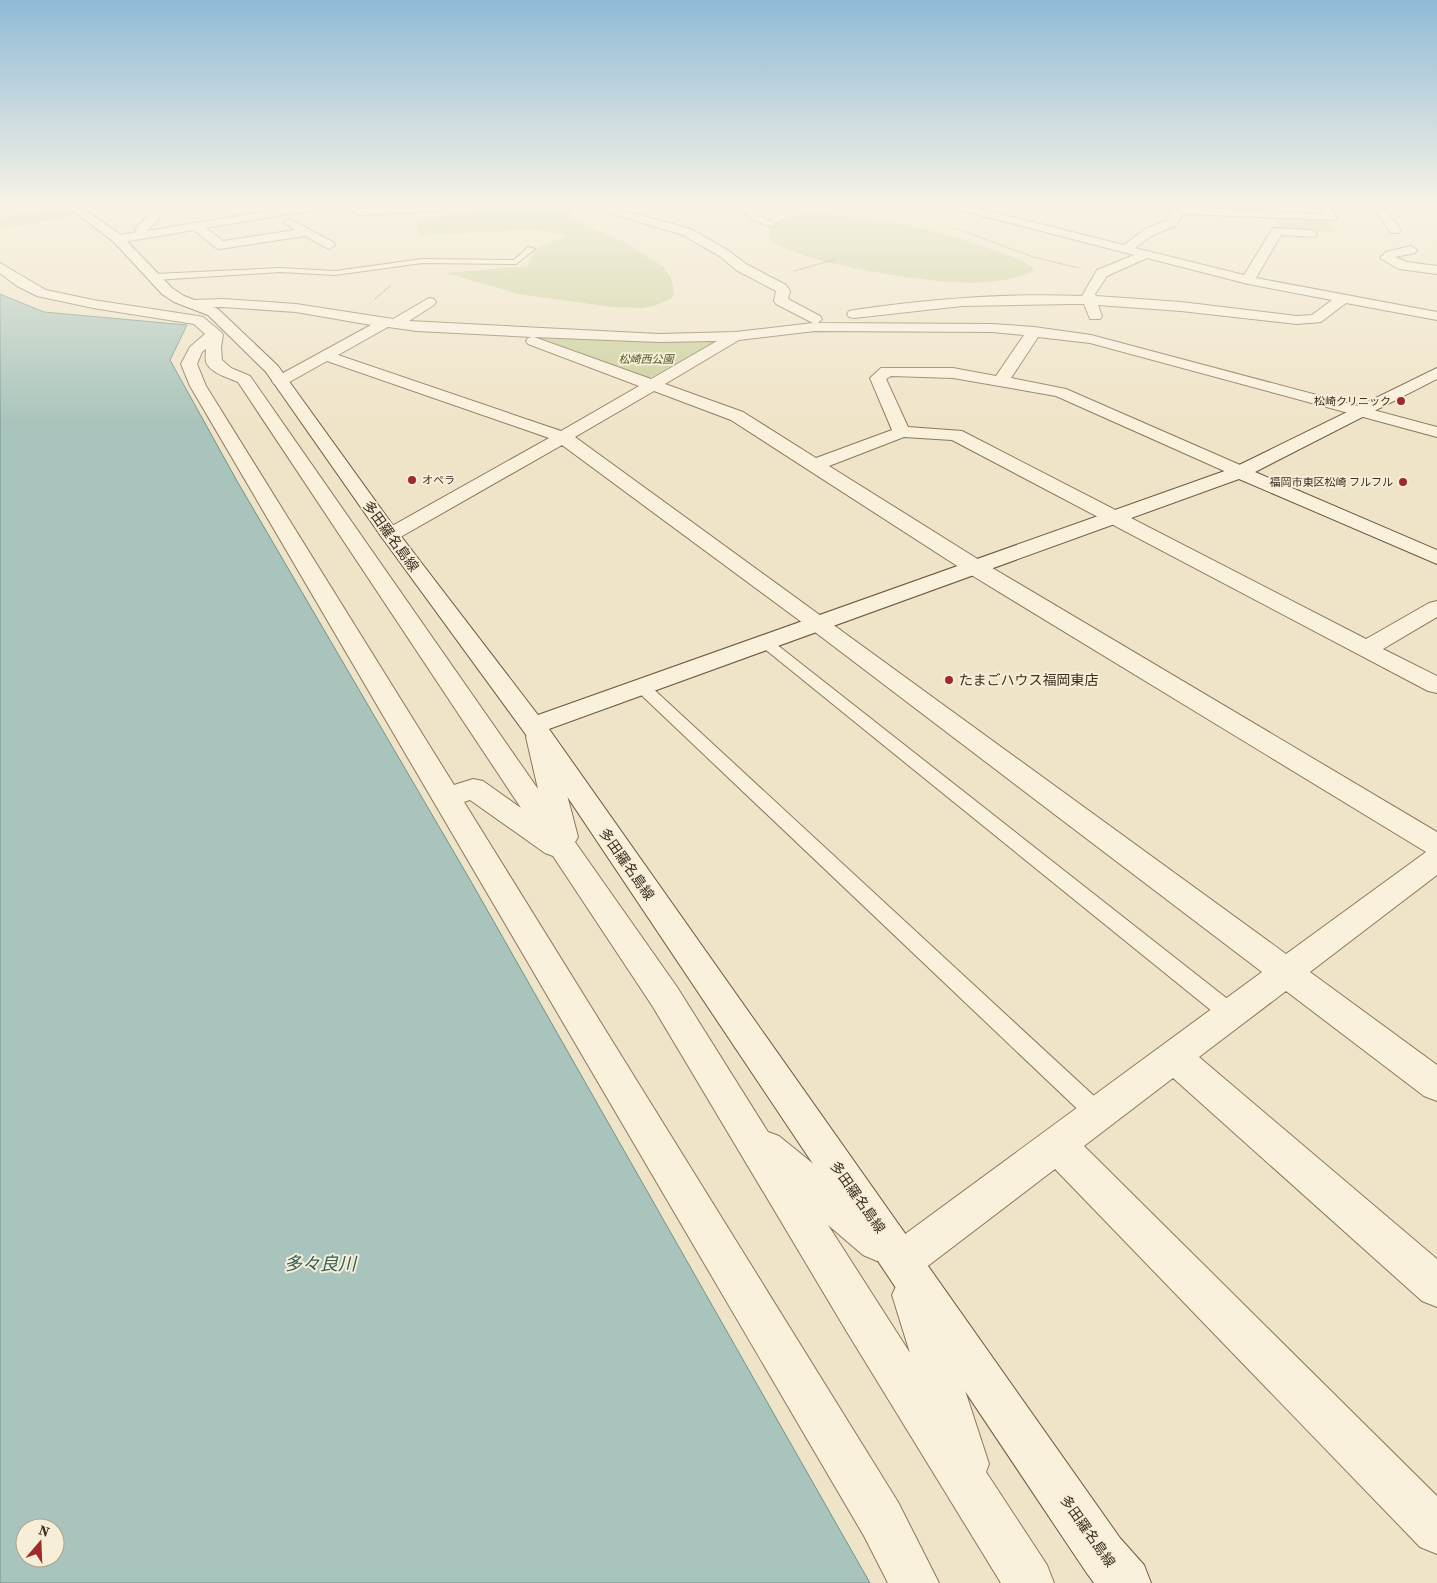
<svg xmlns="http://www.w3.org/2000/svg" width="1437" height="1583" viewBox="0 0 1437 1583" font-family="'Source Serif 4','Noto Sans JP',serif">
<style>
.green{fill:#c9cf9b}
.water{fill:#a9c4bc;stroke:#6f938a;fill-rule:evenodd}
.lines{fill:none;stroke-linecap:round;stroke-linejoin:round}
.lane-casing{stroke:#8d765c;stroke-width:2}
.street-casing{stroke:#8d765c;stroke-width:2}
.secondary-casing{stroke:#6f573f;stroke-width:2}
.path{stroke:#8d765c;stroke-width:1;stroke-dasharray:2 1;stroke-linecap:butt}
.lane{fill:#faf1dc;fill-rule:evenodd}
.street{fill:#faf1dc;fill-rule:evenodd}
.secondary{fill:#faf1dc;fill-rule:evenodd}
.poi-dot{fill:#9e2a2b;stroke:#f7eed8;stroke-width:2}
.labels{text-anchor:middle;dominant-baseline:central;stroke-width:4;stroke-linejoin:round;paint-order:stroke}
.far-park-label{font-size:11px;font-style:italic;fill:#4d5a26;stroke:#f7eed8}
.far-poi-label{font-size:11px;fill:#3d2e20;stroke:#f7eed8;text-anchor:end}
.street-label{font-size:14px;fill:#3d2e20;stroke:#f7eed8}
.poi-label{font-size:14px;fill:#3d2e20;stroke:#f7eed8;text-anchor:start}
.near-water-label{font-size:18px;font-style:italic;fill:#2f5d5a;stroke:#f7eed8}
</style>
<rect width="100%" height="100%" fill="#f0e4c8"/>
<!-- green -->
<g class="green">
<path d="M414,203h147l3,1 14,18 46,20 40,25 8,13 2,15 -2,3 -18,8 -11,2 -31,-1 -93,-13 -73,-21 81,-7 9,-18 33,-12 -37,-7 -112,7 -5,-16 61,-9 -14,-7 -47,2z"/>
<path d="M62,207l14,9 -76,13v-12z"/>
<path d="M800,214c64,-1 124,12 184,33 18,6 36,11 51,23 -13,8 -35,11 -51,12 -39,5 -184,-18 -214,-42 -3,-19 15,-23 30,-26z"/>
<path d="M1274,217l55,4 7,12 -57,-4z"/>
<path d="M535,338l179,4 -66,37z"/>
</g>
<!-- water -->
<path class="water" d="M0,294l44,18 143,13 -17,35 67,121 232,397 401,705h-870zM25,1528h30v30h-30z"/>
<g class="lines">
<!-- lane casing -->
<g class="lane-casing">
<g id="lane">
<path d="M528,247l7,2 -19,15 -94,-1 -87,12 -55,-3 -125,8 -4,-3 4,-3 125,-6 55,3 87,-12 92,1z"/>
<path d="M766,639l5,1 468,368 3,6 -3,6 -8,3 -8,-3 -462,-374 -2,-3 2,-3z"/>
<path d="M642,682l6,2 458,423 4,7 -4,7 -8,4 -8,-4 -454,-431 -2,-3 2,-3z"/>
</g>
</g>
<!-- street casing -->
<g class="street-casing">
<g id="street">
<path d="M161,203h12l-26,28 169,-28h33l13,6 74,-4 6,3 -6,3 -75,4 -24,-9 -131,22 17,13 72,-11 -11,-8 6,-3 43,23 2,3 -6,4 -24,-13 -85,13 -4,-1 -22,-18 -76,13 -4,-1 -2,-3 2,-3 23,-4 -2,-2 2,-3z"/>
<path d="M590,203h14l13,6 74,20 38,22 17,13 40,21 4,6 -2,8 32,17 2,3 -4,4 174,1 42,3 57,8 346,92v10l-347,-94 -52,-6 -27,41 55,11 181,79 2,4 -2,4 -7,2 -184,-82 -103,-18 -62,-2 -5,3 22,48 54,4 404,208 63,-36 8,-2v16l-54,32 54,27v17l-9,-2 -476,-251 -48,-3 -75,29 155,97 453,269v43l-127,97 127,93v36l-13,-5 -138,-105 -87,66 238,202v48l-15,-6 -249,-223 -89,68 353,350v58l-17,-7 -365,-378 -139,106 12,5 6,15 55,169 -3,8 61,93 7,18h-53l-154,-251 -194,-325 -100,-151 -8,-3 -75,-53 -6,2 434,700 41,81h-51l-24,-47 -674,-1150 -9,-22 9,-17 15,-13 -11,-10 -101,-16 -56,-12 -20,-10 -17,-13v-10l46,27 47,10 105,16 5,1 18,15 2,3 -2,12 1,13 9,8 19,8 288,413 -12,-52 4,-6 9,-2 9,2 4,6 26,100 -3,5 102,145 91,145 11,4 112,91 6,13 365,-268 -451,-343 -249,-184 -165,94 -7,2 -7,-2 -3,-4 3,-4 166,-93 -222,-77 -41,23h-12l-2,-3 2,-3 97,-53 -75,-13 -73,-5 -30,1 -7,-4 7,-4 30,-1 73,5 97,15 36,-21 5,1 2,3 -2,3 -25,16 250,13 76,-2 78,-9 -37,-19 -2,-3 2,-10 -40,-21 -15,-13 -38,-22 -74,-22zM388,327l29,4 115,6 -4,1 -2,3 2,3 111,42 -78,45 -223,-76zM815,331l177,1 32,3 -28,41 -43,-8h-72l-11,10 22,52 -76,28 -73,-46 -78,-28 74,-44zM534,337l125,5 58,-1 -66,38zM206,349c0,4 -1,9 0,13 4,11 23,16 32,20l283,426 -38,-27 -10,-2 -19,6 -248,-399 -9,-22 5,-12zM654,391l77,29 237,153 458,279 -140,102 -711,-517zM828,1225l35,30 14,6 6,-2 -1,2 6,14 11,5 -7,15 18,58z"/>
<path d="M736,203h12l11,12 18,9 -6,3 -20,-8z"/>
<path d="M939,203h17l168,42 21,-16 21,-8 7,-11 -4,-7h10l3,4 141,7 -7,-11h11l10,15 -2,2 -152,-6 -8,12 -22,9 -18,13 109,27 29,-47 38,2 4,1 2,3 -2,3 -34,-2 -25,43 181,34v8l-91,-17 -25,19 -24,2 -116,-13 -83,-6 4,11 -2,3h-10l-6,-15h-14l-108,2 -108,12 -5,-1 -2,-3 2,-3 5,-1c76,-11 151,-17 228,-14l15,-26 37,-15 -194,-50zM1147,258l101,26 84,16 -20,15 -15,1 -116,-14 -85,-6 -1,-2 12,-18z"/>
<path d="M1370,203h10l21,27 -2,3h-8z"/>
<path d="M1411,246l6,4 -2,3 -20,4 12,5 30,4v8l-38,-5 -19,-11 6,-6z"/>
</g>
</g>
<!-- secondary casing -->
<g class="secondary-casing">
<path id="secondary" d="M63,203h13l46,33 50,52 12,8 34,13 60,57 119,165 141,184 695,-247 204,-100v11l-182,93 182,78v14l-198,-85 -690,250 571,809 24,27 7,18h-57l-8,-11 -562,-840 -141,-193 -117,-167 -58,-57 -34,-13 -12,-8 -48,-52z"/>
</g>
<!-- path -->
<g class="path">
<path d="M914,203l11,8"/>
<path d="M955,228l78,29 46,11"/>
<path d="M794,271l43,-12"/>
<path d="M375,299l16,-14"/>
</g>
<!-- lane -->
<use href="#lane" class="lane"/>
<!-- street -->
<use href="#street" class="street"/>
<!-- secondary -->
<use href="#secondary" class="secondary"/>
</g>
<!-- sky -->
<linearGradient id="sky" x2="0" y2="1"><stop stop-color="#8fbad6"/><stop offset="0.48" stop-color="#f8f3e6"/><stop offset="1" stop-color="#f8f3e6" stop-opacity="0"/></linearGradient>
<rect width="1437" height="424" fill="url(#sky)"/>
<!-- markers -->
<g class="poi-dot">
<circle cx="1401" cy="401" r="5"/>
<circle cx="412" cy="480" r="5"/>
<circle cx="1403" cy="482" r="5"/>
<circle cx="949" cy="680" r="5"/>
</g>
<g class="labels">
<!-- far-park labels -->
<g class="far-park-label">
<text x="646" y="359">松崎西公園</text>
</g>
<!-- far-poi labels -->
<g class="far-poi-label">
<text x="1391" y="401">松崎クリニック</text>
<text x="422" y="480" text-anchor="start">オペラ</text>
<text x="1393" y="482">福岡市東区松崎 フルフル</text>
</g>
<!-- street labels -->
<g class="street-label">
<text transform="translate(391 536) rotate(54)">多田羅名島線</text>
<text transform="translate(627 864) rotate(55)">多田羅名島線</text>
<text transform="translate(858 1197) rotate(55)">多田羅名島線</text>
<text transform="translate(1088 1531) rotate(55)">多田羅名島線</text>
</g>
<!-- poi labels -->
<g class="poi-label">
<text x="959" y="680">たまごハウス福岡東店</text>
</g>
<!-- near-water labels -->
<g class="near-water-label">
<text x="320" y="1263">多々良川</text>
</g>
</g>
<!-- north arrow -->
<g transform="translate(40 1543) rotate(19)"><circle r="24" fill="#f7eed8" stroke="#ada18e"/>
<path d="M0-4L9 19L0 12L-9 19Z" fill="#9e2a2b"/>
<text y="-8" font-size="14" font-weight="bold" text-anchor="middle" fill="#3d2e20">N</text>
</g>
</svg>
